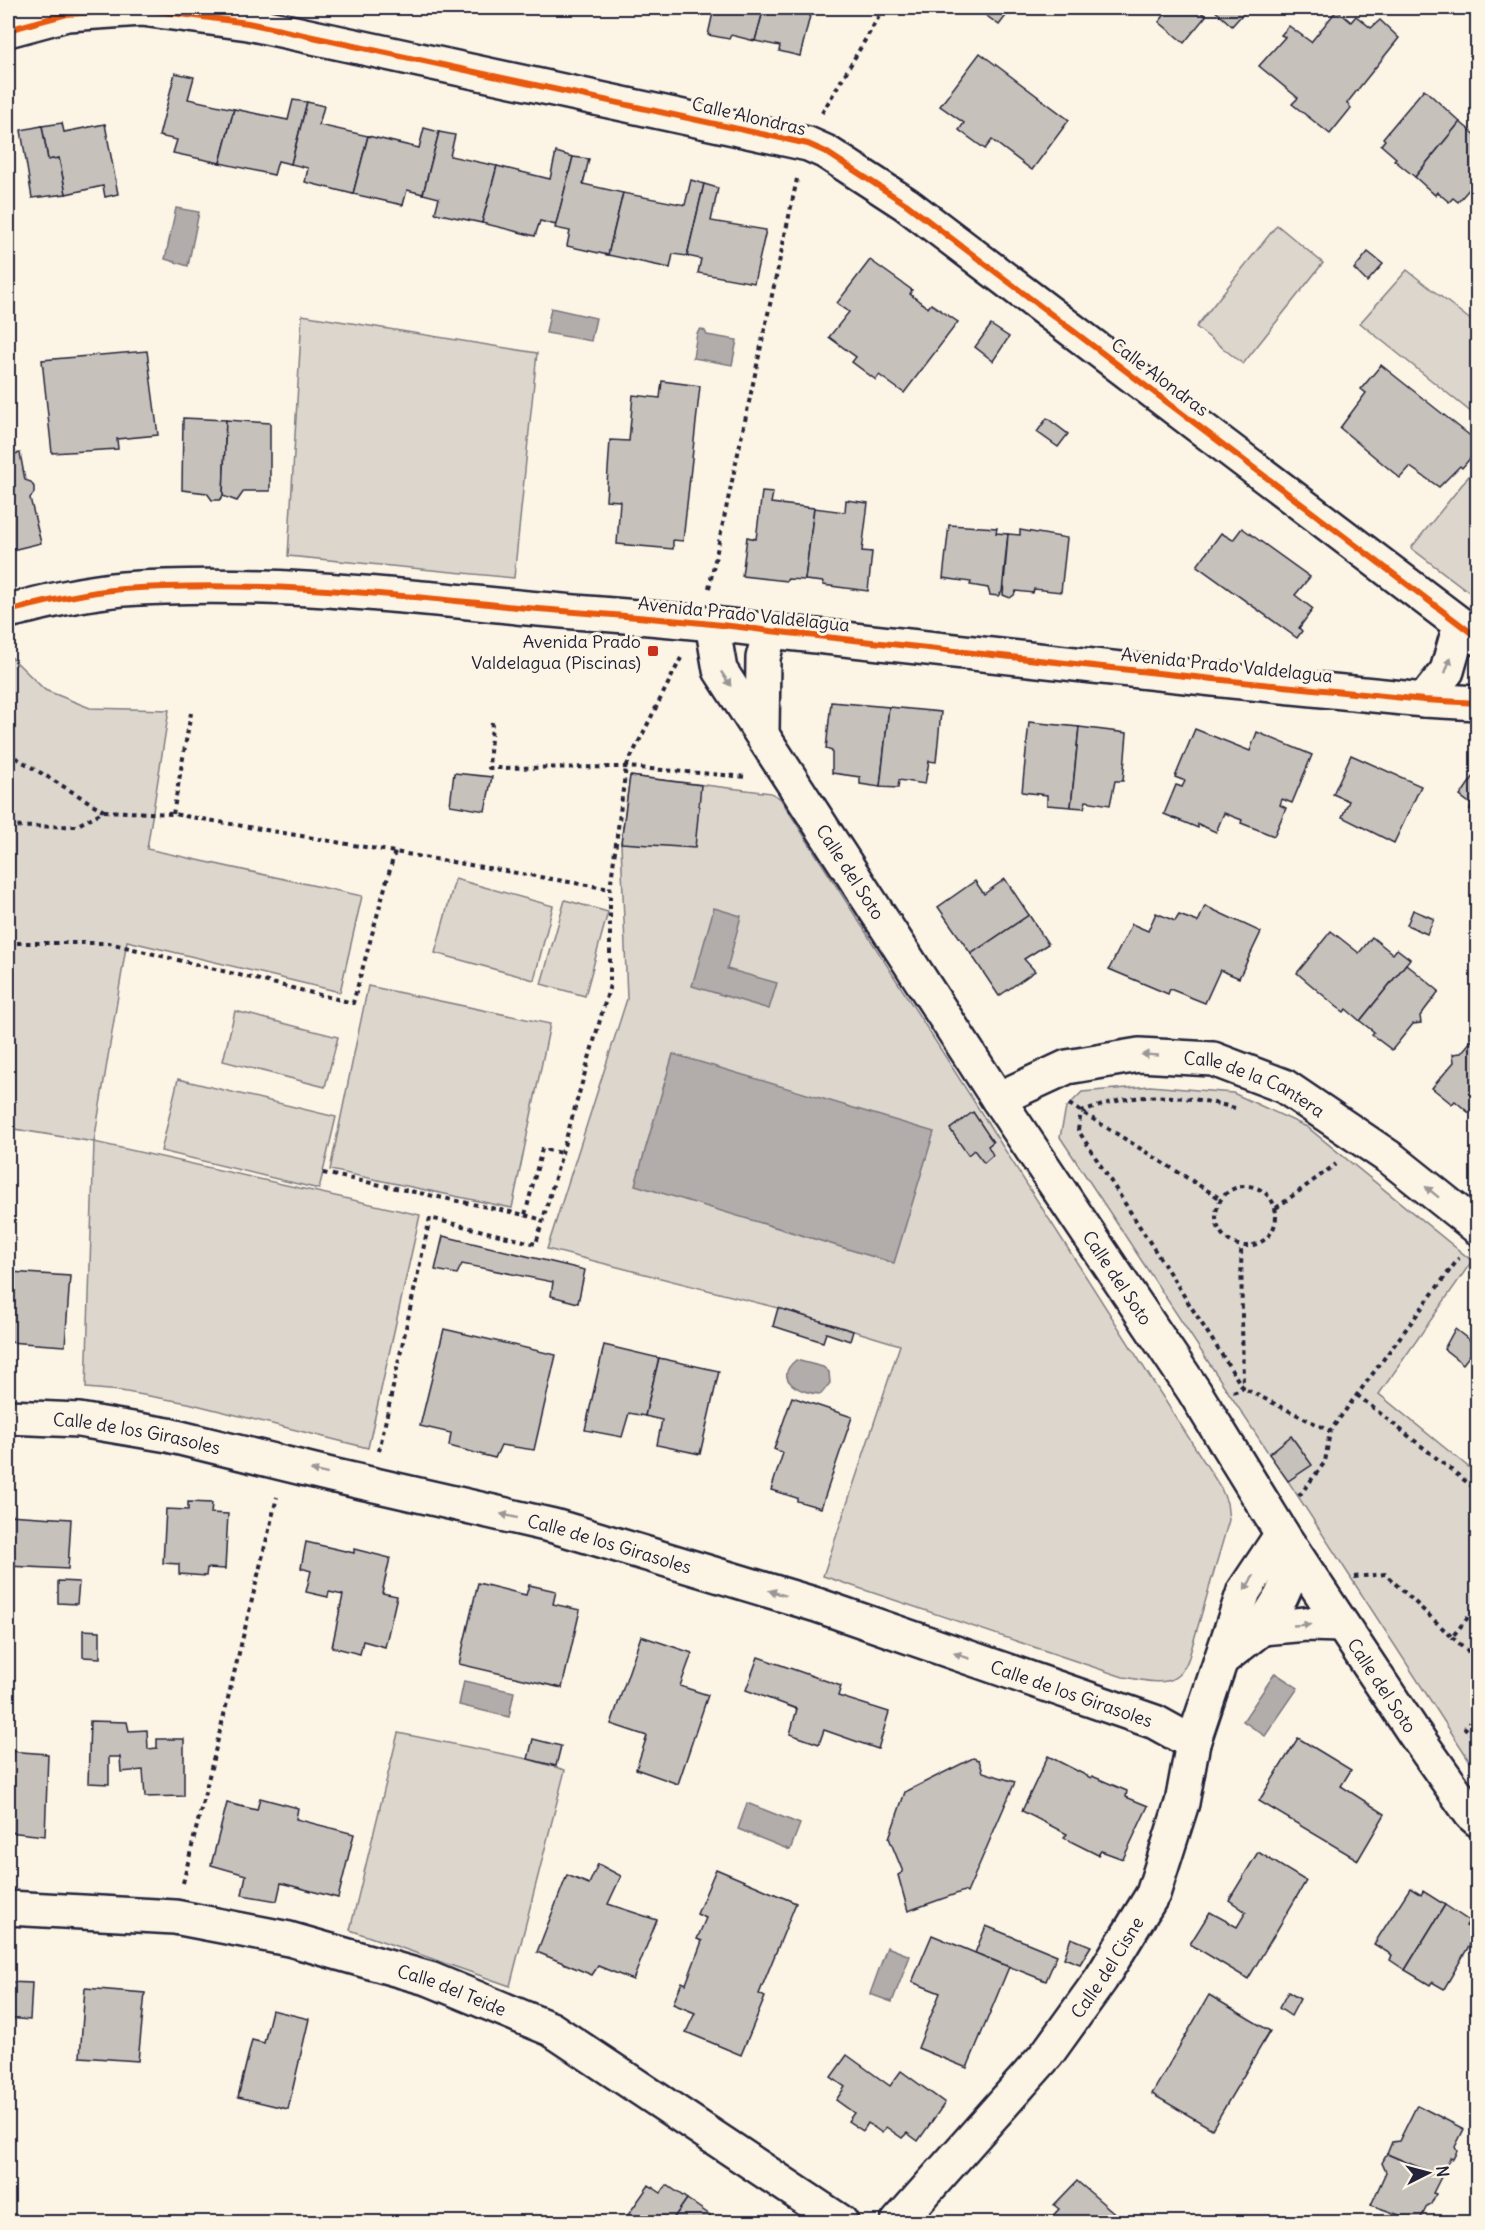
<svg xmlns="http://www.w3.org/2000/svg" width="1485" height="2230" viewBox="0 0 1485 2230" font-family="Delius,sans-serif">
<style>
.green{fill:#dcd6cc;stroke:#7f7c84;stroke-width:1.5}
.water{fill:#b2adab;stroke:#78757e;stroke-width:1.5}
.building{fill:#c6c1bb;stroke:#22223b;stroke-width:1.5}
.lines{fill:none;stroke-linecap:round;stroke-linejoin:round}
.minor-casing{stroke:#22223b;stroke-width:38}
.path{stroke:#22223b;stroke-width:4;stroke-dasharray:4.5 4.5;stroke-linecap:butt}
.minor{stroke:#fcf5e5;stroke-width:33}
.cycleway-casing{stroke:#fcf5e5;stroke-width:10}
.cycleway{stroke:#e8590c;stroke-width:6}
.oneway{fill:#9a9698}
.poi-dot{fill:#c8321e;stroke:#fcf5e5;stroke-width:2}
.labels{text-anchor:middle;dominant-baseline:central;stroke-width:6;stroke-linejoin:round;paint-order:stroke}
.street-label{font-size:18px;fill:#22223b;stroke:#fcf5e5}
.poi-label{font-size:18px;fill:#22223b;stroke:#fcf5e5;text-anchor:end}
</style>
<rect width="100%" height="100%" fill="#fcf5e5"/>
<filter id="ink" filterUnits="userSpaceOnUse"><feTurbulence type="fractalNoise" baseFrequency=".0167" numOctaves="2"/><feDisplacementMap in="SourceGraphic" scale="12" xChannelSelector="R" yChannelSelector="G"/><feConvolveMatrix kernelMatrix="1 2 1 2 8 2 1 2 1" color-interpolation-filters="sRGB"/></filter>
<g filter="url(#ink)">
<!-- green -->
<g class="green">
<path d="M1277,225l46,38 -80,101 -47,-37z"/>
<path d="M1407,270l70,55v92l-117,-94z"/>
<path d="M302,315l235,38 -23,225 -226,-22z"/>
<path d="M1477,466v132l-66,-50z"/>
<path d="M8,654l37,36 45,18 79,2 -22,139 215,47 -22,96 -213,-51 -33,201 326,73 -52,233 -180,-45 -67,-12 -35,-3 8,-246 -86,-14z"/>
<path d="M630,776l141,17 9,5 441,690 6,15 2,17 -40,137c-12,35 -36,24 -66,20l-300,-101 77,-231 -122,-37 -231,-59 80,-250 -6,-156z"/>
<path d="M455,879l98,27 -19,74 -99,-27z"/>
<path d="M565,900l43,12 -23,84 -44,-12z"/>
<path d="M368,986l182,38 -38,184 -182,-38z"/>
<path d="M235,1011l103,26 -13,50 -102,-26z"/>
<path d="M178,1079l158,38 -17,72 -158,-38z"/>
<path d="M1150,1086l83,7 74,34 165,134 -93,133 98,80 1,142 -4,4 4,3 -1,149 -189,-291 23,-17 -20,-28 -22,18 -209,-317 6,-29 16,-16z"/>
<path d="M398,1733l130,26 37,11 -55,216 -160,-56z"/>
</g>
<!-- water -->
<g class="water">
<path d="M176,208l23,4 -11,54 -23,-7z"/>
<path d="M551,308l45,10 -5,23 -45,-8z"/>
<path d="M701,329l4,2 2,4 30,5 -5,25 -39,-7 4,-25z"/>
<path d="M714,908l27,8 -14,53 50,14 -8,26 -77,-23z"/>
<path d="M673,1054l261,78 -40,131 -259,-78z"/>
<path d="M796,1360l27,7 6,5 1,11 -9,11c-19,0 -50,-14 -25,-34z"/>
<path d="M1275,1673l23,15 -33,48 -22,-15z"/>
<path d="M464,1681l50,11 -5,25 -50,-12z"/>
<path d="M747,1803l53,21 -10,26 -52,-21z"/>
<path d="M887,1947l23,9 -18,46 -22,-8z"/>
</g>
<!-- building -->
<g class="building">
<path d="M714,8h50l-9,33 -24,-6 -2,4 -21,-4z"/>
<path d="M764,8h48l-12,48 -21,-5 1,-5 -25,-5z"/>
<path d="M976,8h36l-13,17z"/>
<path d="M1170,8h25l11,8 -22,27 -25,-21z"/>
<path d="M1212,8h36l-16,18z"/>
<path d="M1337,10l14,12 5,-6 15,12 9,-8 19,18 -52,65 4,5 -21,26 -38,-30 6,-6 -39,-32 26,-29 -4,-2 8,-9 22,16z"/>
<path d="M980,53l89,67 -37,50 -40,-30 -7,9 -26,-19 5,-7 -24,-17z"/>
<path d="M175,73l19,4 -6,22 46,10 -14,54 -47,-10 4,-13 -18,-4z"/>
<path d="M1424,89l36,33 -45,55 -21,-17 2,-2 -15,-13 4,-5 -2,-2z"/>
<path d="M293,100l14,2 -16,62 -13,-3 -4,14 -54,-12 14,-54 54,11z"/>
<path d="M307,102l17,4 -5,19 49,11 -15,58 -48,-12 3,-14 -17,-4z"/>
<path d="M1460,122l18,15v42l-20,23 -5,-4 -4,4 -12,-10 -2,3 -20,-18z"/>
<path d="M62,123l2,9 41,-8 13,70 -13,3 -2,-11 -37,8 -7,-36 -11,2 -6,-34z"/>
<path d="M42,126l6,34 11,-2 7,36 -34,4 -11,-68z"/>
<path d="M424,128l15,4 -16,62 -16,-4 -4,15 -50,-11 15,-58 51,12z"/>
<path d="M439,132l16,3 -5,21 47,10 -15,57 -47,-10 4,-15 -16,-4z"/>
<path d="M556,152l17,5 -17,68 -16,-4 -5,15 -53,-13 15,-57 53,13z"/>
<path d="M573,157l16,2 -6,25 40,9 -15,62 -41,-9 3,-15 -15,-3z"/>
<path d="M691,180l13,4 -17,72 -14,-2 -3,14 -62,-13 15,-62 62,12z"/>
<path d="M704,184l14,4 -7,33 55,9 -12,53 -56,-10 3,-14 -14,-3z"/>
<path d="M1368,252l15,12 -16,18 -13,-13z"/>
<path d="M870,260l42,30 -2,4 18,14 3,-4 27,18 -54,71 -25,-18 -3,5 -24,-18 4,-5 -27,-20 20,-25 -12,-9z"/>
<path d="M991,325l18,12 -16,24 -18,-14z"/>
<path d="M147,351l11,84 -41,4 1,10 -66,4 -10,-93z"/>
<path d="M1381,365l97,77v7l-16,19 -2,-2 -21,21 -29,-20 -10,11 -60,-50 26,-35 -5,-4z"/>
<path d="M662,381l38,5 -17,155 -10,-1v9l-56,-5 3,-43 -14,-1 4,-60 19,1 4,-46 27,3z"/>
<path d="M183,418l43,2 -3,76 -3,4h-8l-5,-7 -25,-3z"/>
<path d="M1047,418l21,16 -10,13 -21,-15z"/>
<path d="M226,420l44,3v68h-26l-7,10 -14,-5z"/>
<path d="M8,439h3l3,15 6,-1 5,27 6,2 3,5v6l-4,5 11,45 -33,8z"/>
<path d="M762,492l11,1 -2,10 43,5 -9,72 -18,-1v2l-45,-5 5,-39 9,2z"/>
<path d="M846,500l22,3 -6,48 10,1 -4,39 -45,-6v-3l-18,-2 9,-72 31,4z"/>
<path d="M949,525l48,3 -1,5 12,1 -6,58 -4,4 -8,-1 -2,-7 -18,-3 1,-3 -28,-4z"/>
<path d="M1242,528l68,49 -15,18 18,14 -14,19 3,3 -5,7 -100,-72 24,-33 12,7z"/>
<path d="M1020,530l47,8 -6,54 -27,-3 -1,4 -17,-2 -2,4 -4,3 -7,-3 5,-61 12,1z"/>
<path d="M831,702l58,5 -9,80 -20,-3v-7l-28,-4v-22l-6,-2z"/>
<path d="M889,707l52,5 -5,50 -7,-1 -4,23 -26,-4 -1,8 -18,-1z"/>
<path d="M1029,722l50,5 -8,80 -24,-2v-10l-25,-3z"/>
<path d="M1079,727l48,6 -4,48h-8l-5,24 -24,-4 -2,7 -13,-1z"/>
<path d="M1195,729l55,22 7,-19 55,23 -20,48 -10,-4 -2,6 6,3 -12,28 -33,-13 1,-3 -18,-7 -8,19 -18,-8v4l-34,-14 12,-29 6,2 3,-6 -10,-4z"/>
<path d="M1351,755l70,31 -27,57 -52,-26 7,-16 -16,-7z"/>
<path d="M1478,770v45l-8,-6 2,-4 -12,-9z"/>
<path d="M454,773l38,4 -7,34 -35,-6z"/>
<path d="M630,776l71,9 -6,63 -74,-5z"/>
<path d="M1005,879l24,36 -58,39 -33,-47 37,-26 9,13z"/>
<path d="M1205,906l56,26 -22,46 -19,-8 -15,33 -35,-14 -2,5 -59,-25 23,-45 16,7 8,-18 19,8 4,-6 19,7z"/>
<path d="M1413,910l21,9 -7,15 -20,-9z"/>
<path d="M1029,915l19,29 -24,15 11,12 -36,25 -28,-42z"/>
<path d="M1331,931l28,22 13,-16 21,17 4,-5 13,10 -50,62 -14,-12 -2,3 -7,-5 -40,-34z"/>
<path d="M1406,964l33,27 -19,25 1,7 -8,1 -21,26 -20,-15 2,-3 -14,-11z"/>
<path d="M1478,1033v68l-9,12 -14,-12 -3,3 -20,-16 22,-26 -1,-8 8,-1z"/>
<path d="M973,1112l20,30 -5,4 5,9 -9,8 -10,-13 -6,5 -18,-26z"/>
<path d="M443,1236l142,34 -7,33 -27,-7 2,-14 -91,-18 -5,10 -22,-4z"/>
<path d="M10,1272l60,4 -5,70 -57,-4z"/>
<path d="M778,1308l75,23 -3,10 -24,-8 -3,9 -50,-16z"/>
<path d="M444,1329l112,26 -22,95 -33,-5 -6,13 -46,-12 2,-13 -31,-7z"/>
<path d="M1455,1329l22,17 -14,18 -19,-15z"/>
<path d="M604,1345l55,13 -14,58 -16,-3 -7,24 -37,-7z"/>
<path d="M659,1358l60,13 -19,83 -43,-9 5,-25 -17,-4z"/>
<path d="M792,1397l60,20 -31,91 -24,-7v-3l-26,-8 12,-37 -9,-4z"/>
<path d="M1291,1436l21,29 -24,16 -19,-27z"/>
<path d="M188,1502l24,1 -1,10 17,1 -3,55 -18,-1 -1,8 -27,-2v-10l-16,-1 3,-54 22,1z"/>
<path d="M8,1515l63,4 -3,50 -60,-3z"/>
<path d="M306,1542l48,11v-4l36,9 -8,35 15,3 -12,51 -22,-6 -3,13 -28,-7 11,-52 -14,-3 -1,5 -22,-5 5,-21 -10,-3z"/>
<path d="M58,1581l21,1 -2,22 -19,-1z"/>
<path d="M478,1583l48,12 3,-10 27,6 -3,13 27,6 -18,78 -103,-24z"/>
<path d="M83,1630l17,1v27l-17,-1z"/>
<path d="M641,1636l51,17 -12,33 28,9 -30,89 -42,-15 11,-33 -36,-12z"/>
<path d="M758,1657l83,29 -3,10 51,16 -11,37 -54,-19 -5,14 -29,-10 7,-25 -51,-19z"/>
<path d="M90,1721l37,1 2,9 18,-1 1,19 9,-1v-9h27v57l-39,1 -2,-27 -22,2 -1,-15h-11v27l-21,-1z"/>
<path d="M1298,1738l53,32 -10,16 44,28 -27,46 -99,-59z"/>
<path d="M533,1739l28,7 -5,20 -28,-7z"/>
<path d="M8,1751l40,3 -3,82 -37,-4z"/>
<path d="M1048,1756l43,22 1,-2 35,15 -1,6 22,9 -25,53 -22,-8 -3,4 -34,-17 3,-4 -45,-23z"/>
<path d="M973,1758l6,2 4,12 32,10 -48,111 -3,-2 -56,20 -10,-36 5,-3 -14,-34 16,-46z"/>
<path d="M260,1798l38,10 -2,11 58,15 -16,64 -57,-15 -4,18 -35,-6 4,-20 -35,-10 16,-62 30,7z"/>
<path d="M1258,1852l48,29 -58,98 -58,-35 20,-32 27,15 9,-15 -17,-12z"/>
<path d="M598,1864l23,12 -13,28 49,16 -24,60 -35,-14 -6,9 -55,-23 30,-77 22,9z"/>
<path d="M716,1869l80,34 -37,91 6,3 -24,58 -55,-23 9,-19 -22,-9 9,-22 4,2 16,-43 -5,-2 9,-21 -9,-4z"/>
<path d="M1410,1888l11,7 2,-4 22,14 -40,65 -15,-10 2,-5 -18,-11z"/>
<path d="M1445,1905l24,16 -3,5 11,6 -33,57 -12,-7 -2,3 -25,-15z"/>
<path d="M986,1926l71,29 -11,26 -71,-28z"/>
<path d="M932,1935l77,32 -42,101 -49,-20 22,-55 -28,-11z"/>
<path d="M1071,1938l20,8 -11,18 -16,-6z"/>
<path d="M8,1982l24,1 -2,37 -22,-2z"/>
<path d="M85,1988l60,5 -7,68 -58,-4z"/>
<path d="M1288,1992l12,7 -9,17 -12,-8z"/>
<path d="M1209,1995l61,36 -58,98 -60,-35z"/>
<path d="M272,2010l37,9 -21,90 -50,-12 14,-57 12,3z"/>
<path d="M847,2055l43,31 11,-15 44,32 -27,38 -11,-8 -5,5 -16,-11 -4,6 -14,-10 -5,8 -15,-10 6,-8 -18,-13 9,-13 -14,-10z"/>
<path d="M1417,2105l47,24 -9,18 2,4 -4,8 -3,-1 -9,19 -54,-23 5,-12 7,-1z"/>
<path d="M1387,2154l54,23 -8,16 3,1 -5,10 -4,2 -8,16 -48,-17 15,-33 -4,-9z"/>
<path d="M1077,2181l14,12 34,29h-78l12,-13 -5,-4z"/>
<path d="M649,2185l12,8 6,-8 20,14 -16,23h-48z"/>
<path d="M687,2199l23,16 -4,7h-35z"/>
</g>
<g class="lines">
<!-- minor casing -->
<g class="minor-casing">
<g id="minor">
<path d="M8,30l59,-16 75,-5 106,14 560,121 18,8 80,52 572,434"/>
<path d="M8,611c37,-9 77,-19 115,-22 132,-9 264,5 394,18 85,8 169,12 253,24l462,50 192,19 54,3"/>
<path id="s1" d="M712,623l8,47 278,429 196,292 88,143 132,199 57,81 7,6"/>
<path d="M1424,700l23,-29 13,-46"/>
<path d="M762,732l1,-74 7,-27"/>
<path id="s2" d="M998,1099l69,-32 72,-12 74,4 71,27 109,74 85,68"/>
<path id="s3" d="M8,1417l71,3 89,15 163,40 223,51 263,79 338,117 38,21"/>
<path d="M1262,1628l44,-4 36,1"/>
<path d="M1221,1660l41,-32 19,-31 17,-38"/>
<path id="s4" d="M8,1908l167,9 114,22 141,40 121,50 290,193"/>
<path id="s5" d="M898,2222l149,-168 54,-75 52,-85 29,-91 11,-60 51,-152 38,-57"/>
</g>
</g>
<!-- path -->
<g class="path">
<path d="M822,113l62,-105"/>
<path d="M709,588l88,-409"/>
<path d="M492,722l-3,46 137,-1 122,10"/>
<path d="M8,753l96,58 -28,15 -68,1"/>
<path d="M104,811l69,3 437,75"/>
<path d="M173,814l18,-101"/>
<path d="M8,943h101l244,60 42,-152"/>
<path d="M1069,1104l152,95"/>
<path d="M1235,1108c-38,-10 -78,-16 -118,-7 -12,2 -24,8 -36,11l-3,18 165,258 87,43"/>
<path d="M323,1173l202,42 17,-66 20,4"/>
<circle cx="1246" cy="1216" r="30"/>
<path d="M1276,1208l60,-44"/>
<path d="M525,1215l18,5"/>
<path d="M1233,1392l10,-4 -2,-142"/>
<path d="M1357,1395l121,96"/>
<path d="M379,1451l51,-233 106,26 74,-259v-96l16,-122 55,-109"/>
<path d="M1299,1496l26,-34 5,-31 129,-173"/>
<path d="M1354,1577l31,-3 67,63 26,-32"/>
<path d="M1452,1637l26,23"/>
<path d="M1478,1713l-13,15 13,12"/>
<path d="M183,1883l94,-386"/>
</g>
<!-- minor -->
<use href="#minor" class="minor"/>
<!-- cycleway casing -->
<g class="cycleway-casing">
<g id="cycleway">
<path d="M8,30l59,-16 75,-5 106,14 560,121 18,8 80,52 572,434"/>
<path d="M8,611c37,-9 77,-19 115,-22 132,-9 264,5 394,18 85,8 169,12 253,24l462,50 192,19 54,3"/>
</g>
</g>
<!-- cycleway -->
<use href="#cycleway" class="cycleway"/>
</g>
<!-- one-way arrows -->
<defs><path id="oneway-solid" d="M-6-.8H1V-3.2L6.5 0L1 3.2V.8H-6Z" transform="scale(1.5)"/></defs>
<g class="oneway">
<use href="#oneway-solid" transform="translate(1448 665) rotate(-70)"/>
<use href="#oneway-solid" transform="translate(726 679) rotate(56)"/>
<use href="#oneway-solid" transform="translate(1150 1055) rotate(-177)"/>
<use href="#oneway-solid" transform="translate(1432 1192) rotate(-141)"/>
<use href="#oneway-solid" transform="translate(319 1472) rotate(-166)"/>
<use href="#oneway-solid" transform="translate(509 1516) rotate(-167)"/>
<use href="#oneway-solid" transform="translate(1249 1583) rotate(123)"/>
<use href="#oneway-solid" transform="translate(777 1593) rotate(-163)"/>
<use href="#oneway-solid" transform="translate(1302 1625) rotate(-3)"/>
<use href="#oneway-solid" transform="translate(962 1656) rotate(-161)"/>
</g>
</g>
<!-- markers -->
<rect class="poi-dot" x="647" y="645" width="12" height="12" rx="3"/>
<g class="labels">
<!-- street labels -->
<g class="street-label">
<text transform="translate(749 116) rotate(13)">Calle Alondras</text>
<text transform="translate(1160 377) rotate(37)">Calle Alondras</text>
<text transform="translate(744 614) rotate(6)">Avenida Prado Valdelagua</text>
<text transform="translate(1227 665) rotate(6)">Avenida Prado Valdelagua</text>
<text stroke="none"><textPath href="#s1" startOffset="288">Calle del Soto</textPath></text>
<text stroke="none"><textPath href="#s2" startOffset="270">Calle de la Cantera</textPath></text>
<text stroke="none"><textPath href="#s1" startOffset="774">Calle del Soto</textPath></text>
<text stroke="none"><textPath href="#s3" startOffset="130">Calle de los Girasoles</textPath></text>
<text stroke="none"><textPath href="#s3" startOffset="616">Calle de los Girasoles</textPath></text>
<text stroke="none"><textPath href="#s1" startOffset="1260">Calle del Soto</textPath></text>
<text stroke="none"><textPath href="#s3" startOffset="1102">Calle de los Girasoles</textPath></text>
<text stroke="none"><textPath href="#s5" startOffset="330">Calle del Cisne</textPath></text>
<text stroke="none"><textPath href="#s4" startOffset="454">Calle del Teide</textPath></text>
</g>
<!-- poi labels -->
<g class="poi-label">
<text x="641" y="641">Avenida Prado<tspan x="641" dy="21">Valdelagua (Piscinas)</tspan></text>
</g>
</g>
<!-- margin -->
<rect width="1485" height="2230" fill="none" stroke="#fcf5e5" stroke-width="30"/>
<rect x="15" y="15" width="1455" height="2200" fill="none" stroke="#22223b" stroke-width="2" filter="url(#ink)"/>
<!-- north arrow -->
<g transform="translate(1428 2173) rotate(84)" stroke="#fcf5e5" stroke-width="4.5" paint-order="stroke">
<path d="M0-4.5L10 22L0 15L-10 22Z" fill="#22223b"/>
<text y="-9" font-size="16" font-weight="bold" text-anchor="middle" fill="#22223b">N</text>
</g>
</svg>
